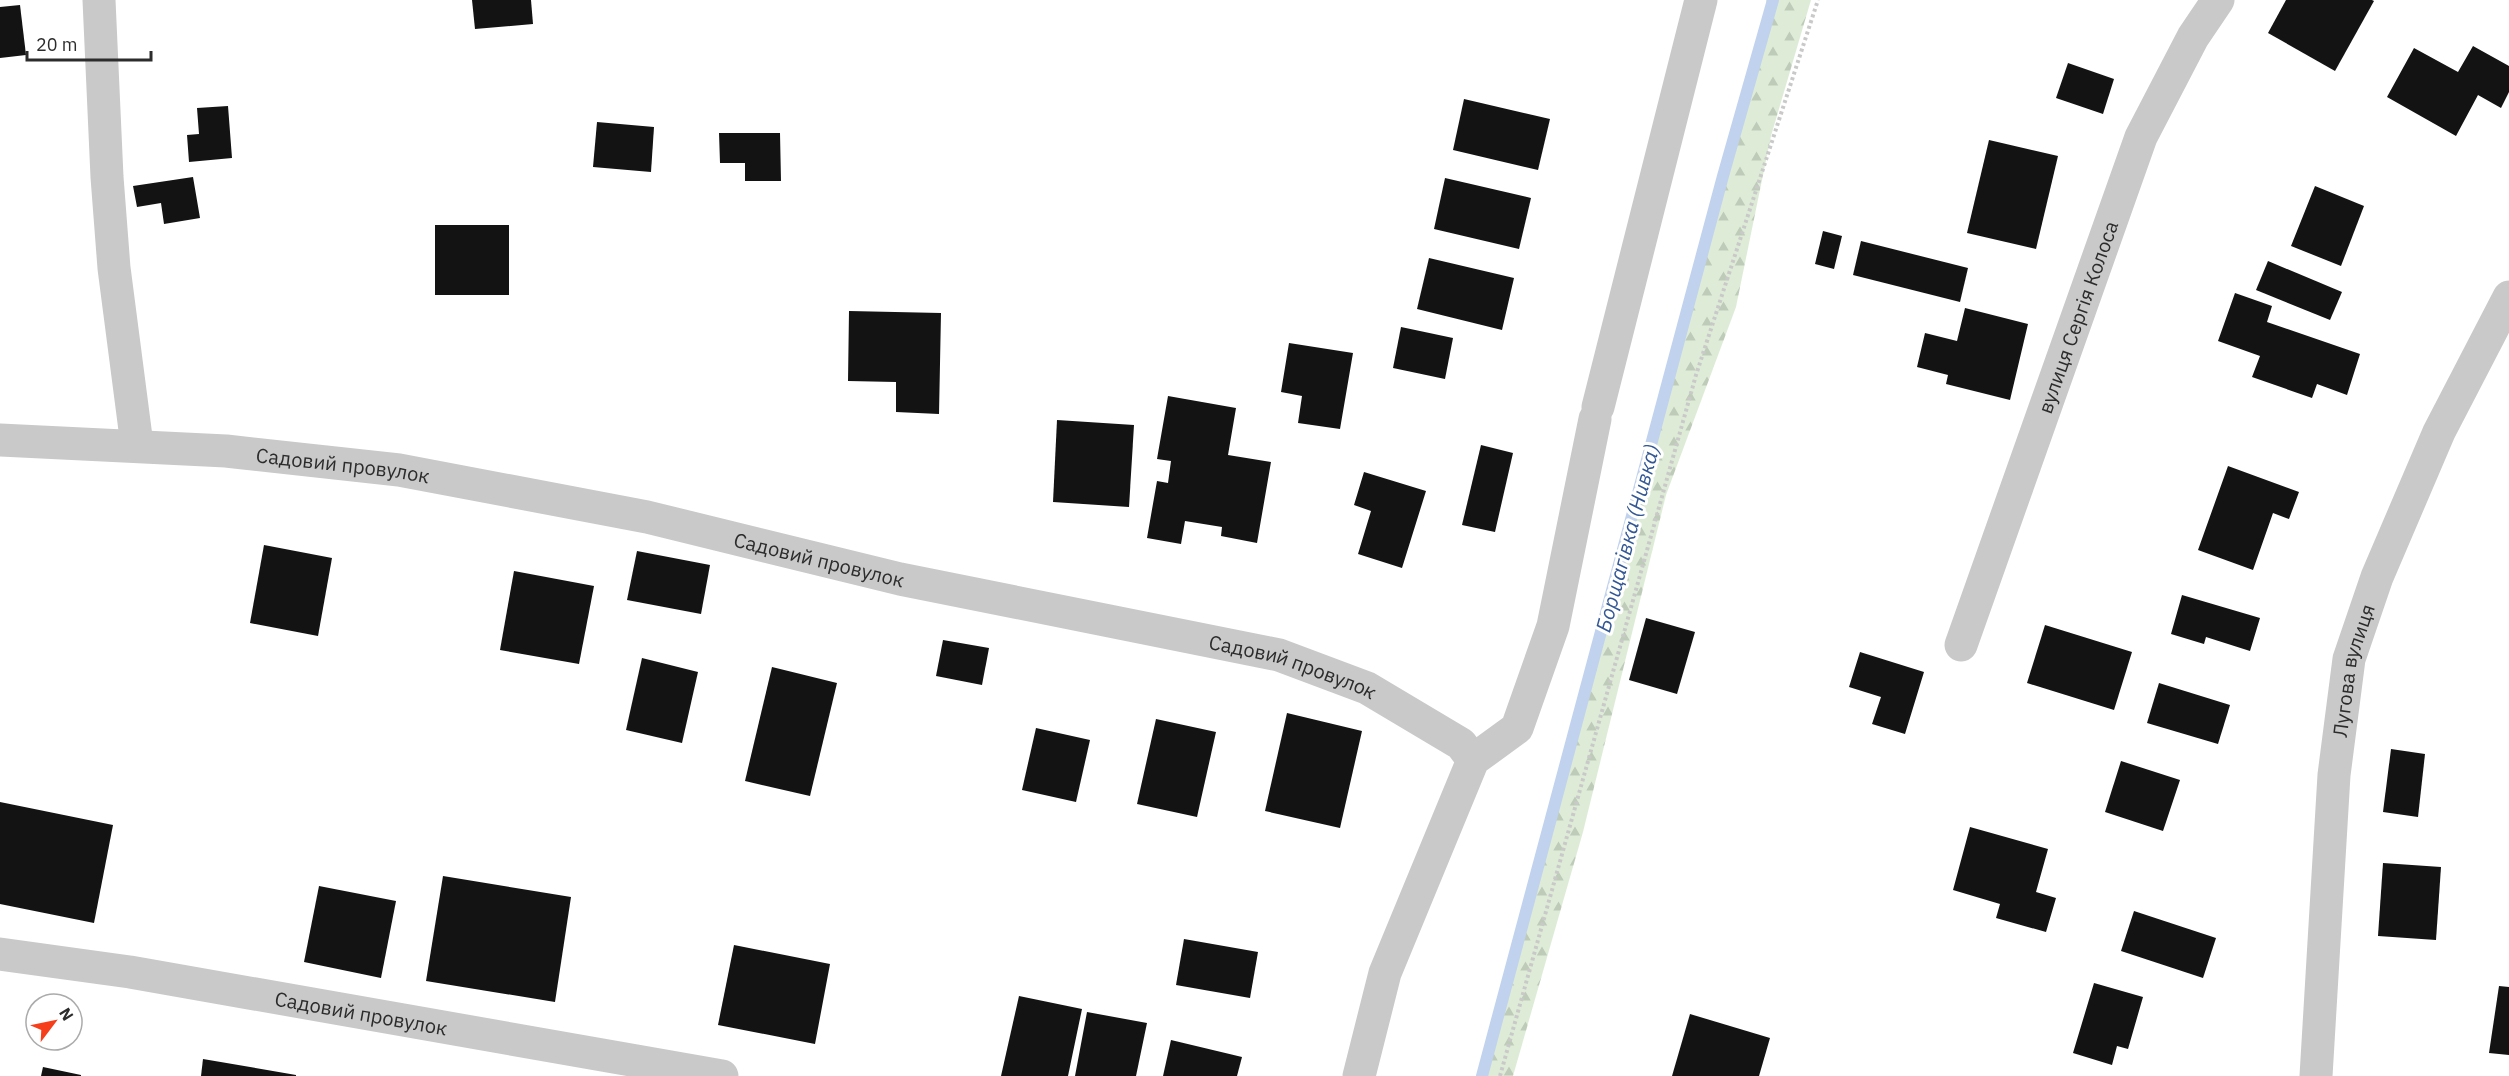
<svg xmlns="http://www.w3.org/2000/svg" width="2509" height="1076" viewBox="0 0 2509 1076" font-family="'IBM Plex Sans',sans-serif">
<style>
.forest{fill:url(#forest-firs)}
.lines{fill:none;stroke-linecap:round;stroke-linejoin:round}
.stream{stroke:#c1d2ee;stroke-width:12}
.building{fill:#131313}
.path{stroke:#c9c9c9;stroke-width:4;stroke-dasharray:3 3;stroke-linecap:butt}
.minor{stroke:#c9c9c9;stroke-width:33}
.labels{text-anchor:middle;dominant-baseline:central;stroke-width:6;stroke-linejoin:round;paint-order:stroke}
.street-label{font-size:20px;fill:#2c2c2c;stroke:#fff}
.water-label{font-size:21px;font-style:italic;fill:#335895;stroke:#fff}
</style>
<defs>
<pattern id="forest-firs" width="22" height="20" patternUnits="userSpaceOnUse" patternTransform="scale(1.5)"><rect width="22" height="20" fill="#deecd7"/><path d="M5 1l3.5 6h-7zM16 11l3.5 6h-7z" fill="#bfcbb9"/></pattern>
</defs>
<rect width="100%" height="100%" fill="#fff"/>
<!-- forest -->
<path class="forest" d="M1766,0h45l-40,136 -35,171 -70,188 -83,337 -70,244h-31l241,-900 45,-158z"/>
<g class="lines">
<!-- stream -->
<path class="stream" d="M1482,1076l241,-900 50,-176"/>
</g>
<!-- building -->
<g class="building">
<path d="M472,0h59l2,24 -58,5z"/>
<path d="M2286,0h86l2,1 -39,70 -67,-38z"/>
<path d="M20,5l6,50 -26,3v-51z"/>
<path d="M2473,46l36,20v26l-8,16 -23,-13 -22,41 -69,-39 27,-49 44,24z"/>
<path d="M2068,63l46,16 -11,35 -47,-16z"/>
<path d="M1464,99l86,20 -12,51 -85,-20z"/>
<path d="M228,106l4,52 -43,4 -2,-27 12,-1 -2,-26z"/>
<path d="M597,122l57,5 -3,45 -58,-5z"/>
<path d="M719,133h61l1,48h-36v-18h-25z"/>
<path d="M1989,140l69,16 -22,93 -69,-16z"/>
<path d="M193,177l7,41 -36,6 -3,-21 -24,4 -4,-21z"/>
<path d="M1445,178l86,20 -12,51 -85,-20z"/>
<path d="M2315,186l49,20 -23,60 -50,-20z"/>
<rect x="435" y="225" width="74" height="70"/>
<path d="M1823,231l19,5 -8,33 -19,-5z"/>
<path d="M1861,241l107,27 -8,34 -107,-27z"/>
<path d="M1429,258l85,20 -12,52 -85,-21z"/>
<path d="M2268,261l74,31 -12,28 -74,-30z"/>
<path d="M2235,293l37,13 -5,16 93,32 -13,41 -30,-11 -5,14 -60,-21 8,-21 -42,-15z"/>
<path d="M1965,308l63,16 -18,76 -64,-16 2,-9 -31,-8 8,-34 32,8z"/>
<path d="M849,311l92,2 -2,101 -43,-2v-30l-48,-1z"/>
<path d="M1401,327l52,11 -8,41 -52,-11z"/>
<path d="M1289,343l64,10 -13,76 -42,-6 4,-27 -21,-4z"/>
<path d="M1168,396l68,12 -8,47 43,7 -14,81 -36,-7 1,-9 -37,-6 -4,23 -34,-6 10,-57 11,2 3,-22 -14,-2z"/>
<path d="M1057,420l77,5 -5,82 -76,-5z"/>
<path d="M1481,445l32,8 -18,79 -33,-7z"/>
<path d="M2228,466l71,26 -10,27 -16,-6 -20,57 -55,-20z"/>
<path d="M1364,472l62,19 -24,77 -44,-14 13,-43 -17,-6z"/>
<path d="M264,545l68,13 -14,78 -68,-13z"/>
<path d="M637,551l73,14 -9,49 -74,-14z"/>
<path d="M514,571l80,15 -15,78 -79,-14z"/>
<path d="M2182,595l78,23 -10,33 -44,-14 -2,7 -33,-10z"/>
<path d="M1646,618l49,14 -18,62 -48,-14z"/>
<path d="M2045,625l87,27 -18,58 -87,-27z"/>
<path d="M943,640l46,8 -7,37 -46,-9z"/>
<path d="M1860,652l64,20 -19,62 -33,-10 9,-27 -32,-10z"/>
<path d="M642,658l56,14 -16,71 -56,-13z"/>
<path d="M772,667l65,16 -27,113 -65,-15z"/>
<path d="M2159,683l71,22 -12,39 -71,-21z"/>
<path d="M1287,713l75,18 -22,97 -75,-17z"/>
<path d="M1156,719l60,13 -19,85 -60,-13z"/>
<path d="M1036,728l54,12 -14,62 -54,-12z"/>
<path d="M2391,749l34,5 -7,63 -35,-5z"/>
<path d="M2121,761l59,19 -17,51 -58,-19z"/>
<path d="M0,802l113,23 -19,98 -94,-19z"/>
<path d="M1970,827l78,22 -12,43 20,6 -10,34 -50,-14 4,-14 -47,-14z"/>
<path d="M2383,863l58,4 -5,73 -58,-4z"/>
<path d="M443,876l128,21 -16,105 -129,-21z"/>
<path d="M319,886l77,15 -15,77 -77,-16z"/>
<path d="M2134,911l82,27 -13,40 -82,-27z"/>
<path d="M1184,939l74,13 -8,46 -74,-13z"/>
<path d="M734,945l96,19 -15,80 -97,-19z"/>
<path d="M2094,983l49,14 -15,52 -11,-3 -5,19 -39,-12z"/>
<path d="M2499,986l10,1v68l-20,-2z"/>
<path d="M1019,996l63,13 -14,67h-67z"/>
<path d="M1087,1012l60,11 -11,53h-61z"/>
<path d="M1690,1014l80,24 -11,38h-87z"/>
<path d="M1171,1040l71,17 -5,19h-74z"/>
<path d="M203,1059l93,16v1h-95z"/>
<path d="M43,1067l38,8v1h-40z"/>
</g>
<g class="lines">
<!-- path -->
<path class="path" d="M1500,1076l196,-701 122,-375"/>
<!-- minor -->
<g class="minor">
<path d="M99,0l8,177 7,91 23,177"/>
<path d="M1598,407l103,-407"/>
<path id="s1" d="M0,440l226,11 173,19 248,47 253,62 379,76 88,33 94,56 12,16"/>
<path id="s2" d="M1961,645l180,-508 52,-100 25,-37"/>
<path id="s3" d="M0,954l130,18 592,104"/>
<path d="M1359,1076l26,-103 88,-213 44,-32 36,-102 42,-207"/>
<path id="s4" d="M2316,1076l18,-301 15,-116 28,-82 62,-145 70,-135"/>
</g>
</g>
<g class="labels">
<!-- street labels -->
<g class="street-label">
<text stroke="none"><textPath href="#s2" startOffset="348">вулиця Сергія Колоса</textPath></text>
<text stroke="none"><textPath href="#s1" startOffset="344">Садовий провулок</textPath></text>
<text stroke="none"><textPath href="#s1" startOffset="830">Садовий провулок</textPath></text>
<text stroke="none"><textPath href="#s1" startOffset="1316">Садовий провулок</textPath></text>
<text stroke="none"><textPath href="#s4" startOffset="408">Лугова вулиця</textPath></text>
<text stroke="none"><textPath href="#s3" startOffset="366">Садовий провулок</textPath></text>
</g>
<!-- water labels -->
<g class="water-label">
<text transform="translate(1627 538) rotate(-75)">Борщагівка (Нивка)</text>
</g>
</g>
<!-- north arrow -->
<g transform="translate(54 1022) rotate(58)"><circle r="28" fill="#ffffff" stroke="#ababab" stroke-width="1.5"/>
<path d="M0-4.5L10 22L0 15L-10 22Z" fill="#f63e1b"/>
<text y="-9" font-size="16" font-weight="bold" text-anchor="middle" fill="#2c2c2c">N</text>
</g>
<!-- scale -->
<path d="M27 51v9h124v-9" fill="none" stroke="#2c2c2c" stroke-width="3"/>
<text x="36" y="51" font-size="18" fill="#2c2c2c" stroke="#ffffff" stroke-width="4.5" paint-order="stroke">20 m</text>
</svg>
